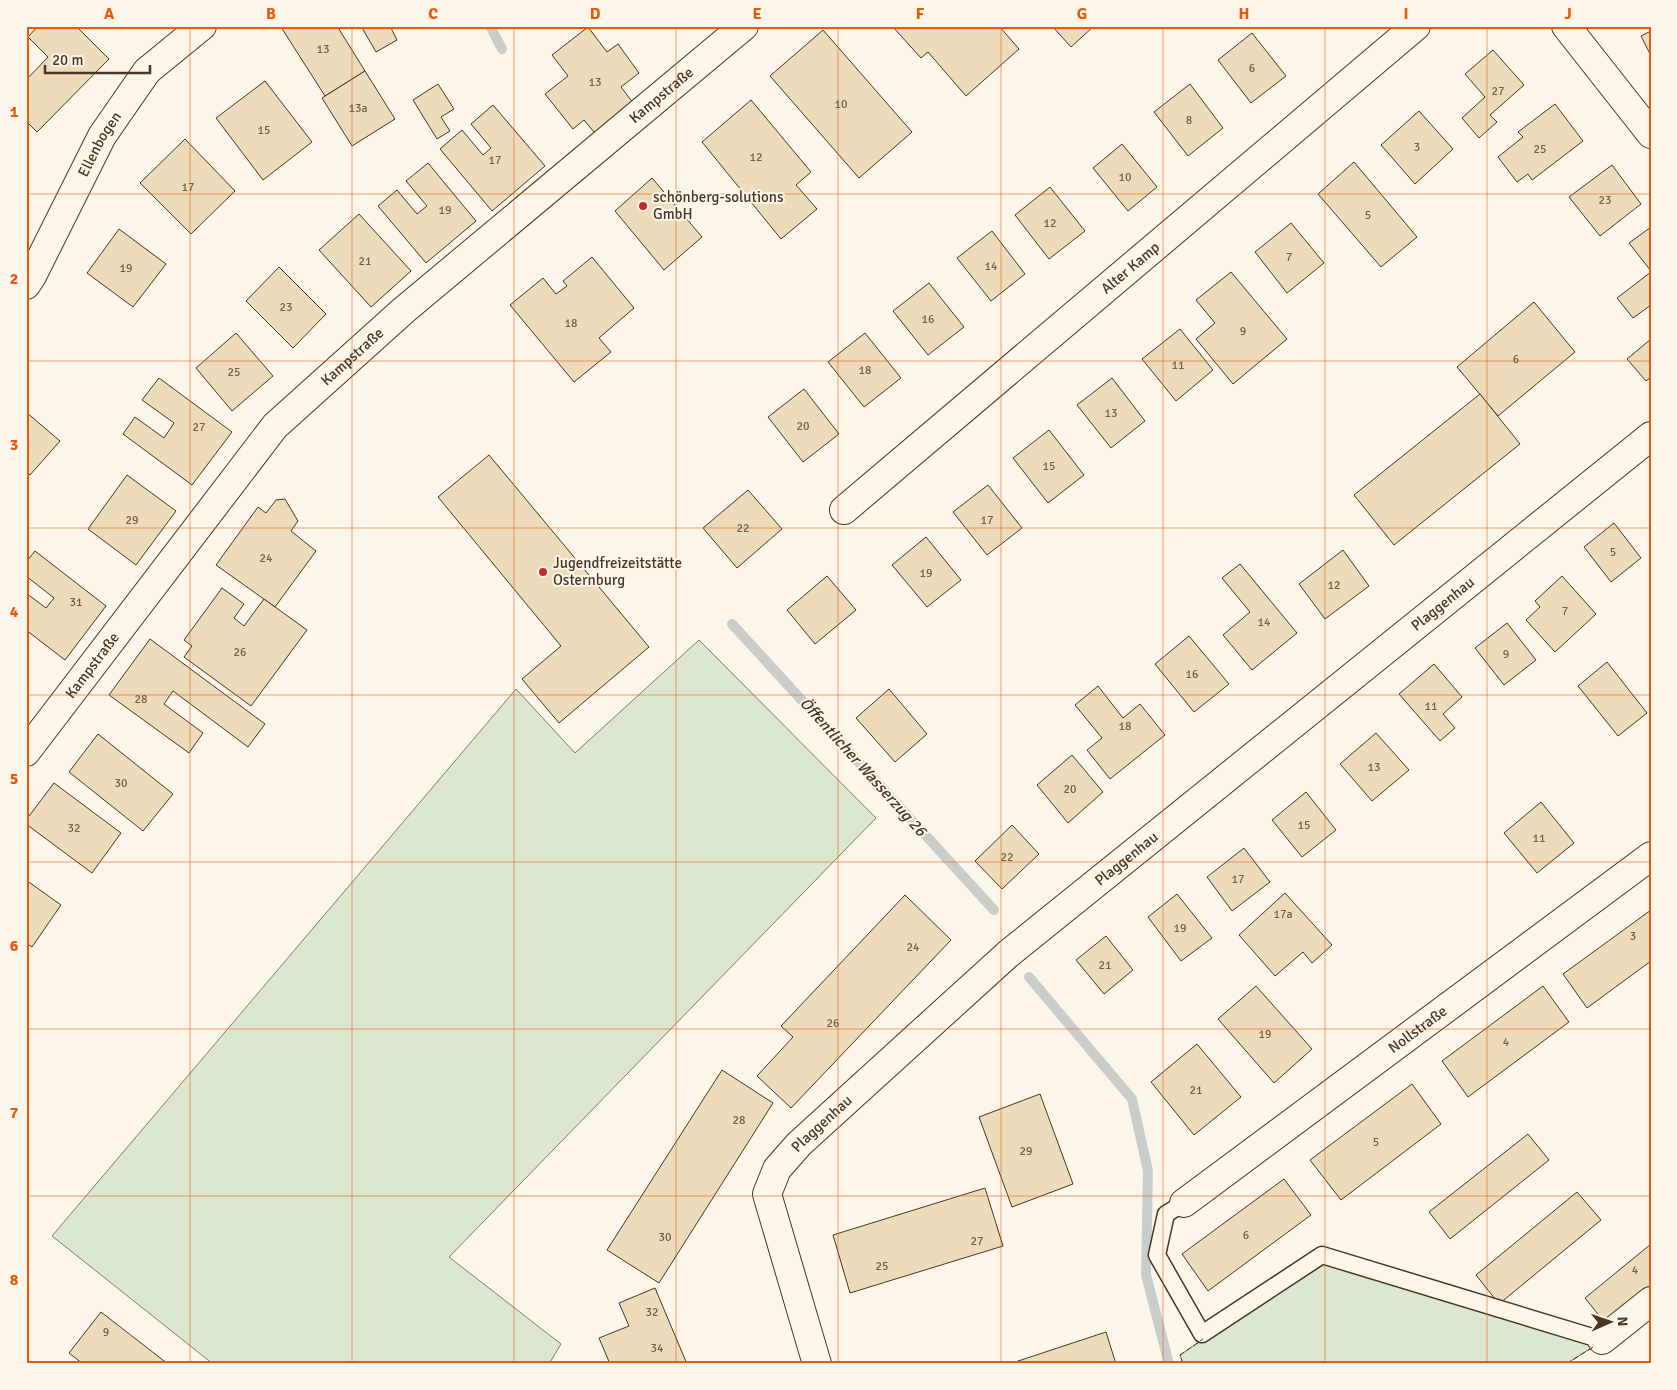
<svg xmlns="http://www.w3.org/2000/svg" width="1677" height="1390" viewBox="0 0 1677 1390" font-family="Signika,sans-serif">
<style>
.green{fill:#dce7d0;stroke:#887966}
.lines{fill:none;stroke-linecap:round;stroke-linejoin:round}
.stream{stroke:#c9cecd;stroke-width:10}
.building{fill:#ecdcbc;stroke:#4a3520}
.lane-casing{stroke:#4a3520;stroke-width:19}
.street-casing{stroke:#4a3520;stroke-width:30}
.lane{stroke:#fbf6e9;stroke-width:16}
.street{stroke:#fbf6e9;stroke-width:28}
.fence{stroke:#4a3520;stroke-width:1;stroke-dasharray:6 2.5;stroke-linecap:butt}
.grid{fill:none;stroke:#e8590c;stroke-width:1;stroke-opacity:0.55}
.poi-dot{fill:#c62828;stroke:#fbf6e9;stroke-width:2}
.labels{text-anchor:middle;dominant-baseline:central;stroke-width:4;stroke-linejoin:round;paint-order:stroke}
.number-label{font-size:12px;fill:#725f47}
.street-label{font-size:15px;fill:#4a3520;stroke:#fbf6e9}
.poi-label{font-size:15px;fill:#4a3520;stroke:#fbf6e9;text-anchor:start}
.water-label{font-size:16px;font-style:italic;fill:#4a3520;stroke:#fbf6e9}
.neatline{fill:none;stroke:#e8590c;stroke-width:2}
.grid-label{font-size:16px;text-anchor:middle;font-weight:bold;fill:#e8590c}
</style>
<rect width="100%" height="100%" fill="#fbf6e9"/>
<!-- green -->
<g class="green">
<path d="M699,640l177,178 -427,439 112,87 -12,20h-336l-161,-128 464,-547 59,64z"/>
<path d="M1324,1259l275,84 -33,21h-383l-3,-9z"/>
</g>
<g class="lines">
<!-- stream -->
<g class="stream">
<path d="M490,26l12,23"/>
<path d="M732,624l262,286"/>
<path d="M1029,977l103,122 16,72 -2,104 23,89"/>
</g>
</g>
<!-- building -->
<g class="building">
<path d="M38,26h38l33,33 -72,73 -11,-11v-41l22,-23 -20,-20z"/>
<path d="M337,26l28,45 -40,25 -44,-69z"/>
<path d="M361,26h29l7,14 -21,12z"/>
<path d="M892,26h107l20,23 -53,47 -38,-44 -7,6z"/>
<path d="M1052,26h42l-23,21z"/>
<path d="M588,27l19,25 11,-8 21,29 -18,14 16,21 -38,30 -15,-18 -11,9 -28,-35 23,-18 -16,-21z"/>
<path d="M823,30l89,102 -53,46 -89,-102z"/>
<path d="M1651,31v25l-10,-20z"/>
<path d="M1252,33l34,43 -35,27 -33,-43z"/>
<path d="M1493,50l31,35 -34,30 7,7 -18,16 -17,-20 23,-21 -20,-23z"/>
<path d="M365,71l30,48 -43,27 -30,-48z"/>
<path d="M265,81l47,61 -49,38 -47,-62z"/>
<path d="M438,84l16,25 -13,8 9,14 -13,8 -24,-39z"/>
<path d="M1190,84l33,44 -35,28 -34,-44z"/>
<path d="M751,100l60,72 -15,13 21,24 -36,30 -79,-97z"/>
<path d="M1555,104l28,37 -51,39 -4,-6 -11,8 -19,-25 25,-20 -5,-5z"/>
<path d="M493,105l52,61 -53,45 -52,-62 22,-19 21,25 8,-7 -20,-24z"/>
<path d="M1419,111l34,38 -38,35 -34,-39z"/>
<path d="M185,139l50,52 -44,43 -51,-51z"/>
<path d="M1122,144l35,43 -29,24 -35,-43z"/>
<path d="M1354,162l63,75 -36,30 -63,-73z"/>
<path d="M428,163l48,58 -50,42 -48,-57 19,-16 20,24 10,-8 -21,-25z"/>
<path d="M1612,165l29,39 -41,32 -31,-39z"/>
<path d="M652,178l50,59 -38,33 -49,-59z"/>
<path d="M1050,187l35,44 -36,28 -34,-44z"/>
<path d="M359,214l52,57 -40,36 -52,-57z"/>
<path d="M1291,223l33,40 -37,30 -32,-41z"/>
<path d="M1651,227v44l-22,-28z"/>
<path d="M119,229l47,35 -33,43 -46,-34z"/>
<path d="M992,231l33,43 -34,27 -34,-43z"/>
<path d="M592,257l42,51 -35,30 12,14 -37,30 -64,-77 33,-27 13,16 11,-8 -4,-5z"/>
<path d="M279,267l47,47 -33,34 -47,-47z"/>
<path d="M1231,272l56,67 -54,45 -37,-45 19,-16 -19,-23z"/>
<path d="M1651,272v33l-18,13 -16,-20z"/>
<path d="M929,283l35,44 -36,28 -35,-44z"/>
<path d="M1534,302l41,50 -77,64 -41,-49z"/>
<path d="M1180,329l33,41 -37,31 -34,-42z"/>
<path d="M236,333l37,43 -41,35 -36,-43z"/>
<path d="M865,333l36,45 -37,29 -36,-45z"/>
<path d="M1651,339v38l-5,4 -19,-22z"/>
<path d="M159,378l73,54 -40,53 -69,-51 12,-17 29,21 10,-15 -32,-23z"/>
<path d="M1112,378l33,43 -34,27 -34,-43z"/>
<path d="M804,389l35,45 -36,28 -35,-45z"/>
<path d="M1480,394l40,50 -126,101 -40,-50z"/>
<path d="M26,412l34,29 -30,34 -4,-3z"/>
<path d="M1049,430l35,45 -36,28 -35,-45z"/>
<path d="M489,455l160,192 -90,76 -37,-44 39,-33 -123,-149z"/>
<path d="M127,475l49,36 -40,54 -48,-36z"/>
<path d="M988,485l34,43 -35,27 -34,-43z"/>
<path d="M748,490l34,39 -45,39 -34,-40z"/>
<path d="M285,499l13,22 -7,10 25,20 -41,56 -59,-42 42,-58 8,6 10,-13z"/>
<path d="M1614,523l27,35 -30,24 -27,-35z"/>
<path d="M926,537l35,43 -34,27 -35,-42z"/>
<path d="M1343,550l26,36 -44,33 -26,-35z"/>
<path d="M35,551l71,55 -41,54 -39,-30v-37l20,15 8,-10 -28,-22v-14z"/>
<path d="M1240,564l57,69 -45,37 -29,-35 27,-23 -28,-34z"/>
<path d="M827,576l29,34 -41,34 -28,-34z"/>
<path d="M1562,576l34,38 -41,38 -29,-32 14,-13 -5,-6z"/>
<path d="M222,588l22,16 -10,14 10,8 20,-27 43,31 -56,76 -67,-49 8,-11 -8,-6z"/>
<path d="M1507,623l29,37 -32,25 -29,-37z"/>
<path d="M1189,636l40,48 -35,28 -39,-48z"/>
<path d="M150,639l115,85 -17,23 -75,-56 -9,13 39,29 -14,20 -80,-58z"/>
<path d="M1607,662l40,51 -29,23 -40,-50z"/>
<path d="M1434,664l28,33 -19,17 12,14 -15,13 -41,-47z"/>
<path d="M1098,686l25,32 17,-14 25,31 -55,44 -23,-29 15,-12 -27,-33z"/>
<path d="M889,689l38,45 -32,28 -39,-44z"/>
<path d="M1376,733l33,37 -37,31 -32,-37z"/>
<path d="M98,734l75,60 -30,37 -74,-59z"/>
<path d="M1072,755l31,37 -35,31 -31,-38z"/>
<path d="M54,783l67,50 -29,40 -66,-49v-4z"/>
<path d="M1306,792l30,38 -34,27 -30,-37z"/>
<path d="M1541,802l33,41 -37,30 -33,-40z"/>
<path d="M1012,825l27,29 -37,35 -27,-28z"/>
<path d="M1244,848l26,34 -38,29 -25,-34z"/>
<path d="M26,880l35,25 -29,42 -6,-4z"/>
<path d="M1285,893l47,52 -20,18 -9,-11 -28,24 -36,-41z"/>
<path d="M1177,894l35,44 -31,23 -33,-44z"/>
<path d="M905,895l46,45 -160,168 -34,-32 36,-39 -12,-11z"/>
<path d="M1651,910v51l-64,47 -24,-34z"/>
<path d="M1106,936l27,34 -29,24 -28,-34z"/>
<path d="M1256,986l56,63 -38,34 -56,-64z"/>
<path d="M1543,986l26,36 -101,75 -26,-36z"/>
<path d="M1197,1044l44,53 -47,38 -43,-53z"/>
<path d="M722,1070l51,33 -114,180 -52,-33z"/>
<path d="M1412,1084l29,40 -100,76 -31,-40z"/>
<path d="M1040,1094l33,90 -61,23 -33,-90z"/>
<path d="M1528,1134l21,26 -99,79 -21,-27z"/>
<path d="M1284,1179l27,36 -103,76 -26,-37z"/>
<path d="M985,1188l18,58 -153,47 -17,-58z"/>
<path d="M1577,1192l24,28 -102,84 -23,-29z"/>
<path d="M1651,1244v52l-41,33 -25,-31z"/>
<path d="M655,1288l32,76h-77l-11,-26 30,-12 -10,-23z"/>
<path d="M101,1312l67,52h-85l-14,-11z"/>
<path d="M1106,1332l10,32h-107z"/>
</g>
<g class="lines">
<!-- lane casing -->
<g class="lane-casing">
<path id="lane" d="M1184,1203l-18,11 -9,41 45,79 120,-79 280,85"/>
</g>
<!-- street casing -->
<g class="street-casing">
<g id="street">
<path d="M1566,26l85,108"/>
<path id="s1" d="M26,285l6,-9 70,-140 45,-65 55,-45"/>
<path id="s2" d="M844,510l572,-484"/>
<path id="s3" d="M26,752l249,-326 129,-116 340,-284"/>
<path id="s4" d="M1184,1203l467,-347"/>
<path d="M1602,1340l49,-39"/>
<path id="s5" d="M817,1364l-50,-170 10,-25 22,-25 209,-190 643,-518"/>
</g>
</g>
<!-- lane -->
<use href="#lane" class="lane"/>
<!-- street -->
<use href="#street" class="street"/>
<!-- fence -->
<g class="fence">
<path d="M1183,1364l-3,-9 23,-16"/>
<path d="M1566,1364l29,-18"/>
</g>
</g>
<!-- grid -->
<path class="grid" d="M190,26v1338M352,26v1338M514,26v1338M676,26v1338M838,26v1338M1001,26v1338M1163,26v1338M1325,26v1338M1487,26v1338M26,194h1625M26,361h1625M26,528h1625M26,695h1625M26,862h1625M26,1029h1625M26,1196h1625"/>
<!-- markers -->
<g class="poi-dot">
<circle cx="643" cy="206" r="5"/>
<circle cx="543" cy="572" r="5"/>
</g>
<g class="labels">
<!-- number labels -->
<g class="number-label">
<text x="323" y="49">13</text>
<text x="1252" y="68">6</text>
<text x="595" y="82">13</text>
<text x="1498" y="91">27</text>
<text x="841" y="104">10</text>
<text x="358" y="108">13a</text>
<text x="1189" y="120">8</text>
<text x="264" y="130">15</text>
<text x="1417" y="147">3</text>
<text x="1540" y="149">25</text>
<text x="756" y="157">12</text>
<text x="495" y="160">17</text>
<text x="1125" y="177">10</text>
<text x="188" y="187">17</text>
<text x="1605" y="200">23</text>
<text x="445" y="210">19</text>
<text x="1368" y="215">5</text>
<text x="1050" y="223">12</text>
<text x="1289" y="257">7</text>
<text x="365" y="261">21</text>
<text x="991" y="266">14</text>
<text x="126" y="268">19</text>
<text x="286" y="307">23</text>
<text x="928" y="319">16</text>
<text x="571" y="323">18</text>
<text x="1243" y="331">9</text>
<text x="1516" y="359">6</text>
<text x="1178" y="365">11</text>
<text x="865" y="370">18</text>
<text x="234" y="372">25</text>
<text x="1111" y="413">13</text>
<text x="803" y="426">20</text>
<text x="199" y="427">27</text>
<text x="1049" y="466">15</text>
<text x="132" y="520">29</text>
<text x="987" y="520">17</text>
<text x="743" y="528">22</text>
<text x="1613" y="552">5</text>
<text x="266" y="558">24</text>
<text x="926" y="573">19</text>
<text x="1334" y="585">12</text>
<text x="76" y="602">31</text>
<text x="1565" y="611">7</text>
<text x="1264" y="622">14</text>
<text x="240" y="652">26</text>
<text x="1506" y="654">9</text>
<text x="1192" y="674">16</text>
<text x="141" y="699">28</text>
<text x="1431" y="706">11</text>
<text x="1125" y="726">18</text>
<text x="1374" y="767">13</text>
<text x="121" y="783">30</text>
<text x="1070" y="789">20</text>
<text x="1304" y="825">15</text>
<text x="74" y="828">32</text>
<text x="1539" y="838">11</text>
<text x="1007" y="857">22</text>
<text x="1238" y="879">17</text>
<text x="1283" y="914">17a</text>
<text x="1180" y="928">19</text>
<text x="1633" y="936">3</text>
<text x="913" y="947">24</text>
<text x="1105" y="965">21</text>
<text x="833" y="1023">26</text>
<text x="1265" y="1034">19</text>
<text x="1506" y="1042">4</text>
<text x="1196" y="1090">21</text>
<text x="739" y="1120">28</text>
<text x="1376" y="1142">5</text>
<text x="1026" y="1151">29</text>
<text x="1246" y="1235">6</text>
<text x="665" y="1237">30</text>
<text x="977" y="1241">27</text>
<text x="882" y="1266">25</text>
<text x="1635" y="1270">4</text>
<text x="652" y="1312">32</text>
<text x="106" y="1332">9</text>
<text x="657" y="1348">34</text>
</g>
<!-- street labels -->
<g class="street-label">
<text stroke="none"><textPath href="#s3" startOffset="919">Kampstraße</textPath></text>
<text stroke="none"><textPath href="#s1" startOffset="159">Ellenbogen</textPath></text>
<text stroke="none"><textPath href="#s2" startOffset="375">Alter Kamp</textPath></text>
<text stroke="none"><textPath href="#s3" startOffset="514">Kampstraße</textPath></text>
<text stroke="none"><textPath href="#s5" startOffset="1078">Plaggenhau</textPath></text>
<text stroke="none"><textPath href="#s3" startOffset="109">Kampstraße</textPath></text>
<text stroke="none"><textPath href="#s5" startOffset="672">Plaggenhau</textPath></text>
<text stroke="none"><textPath href="#s4" startOffset="291">Nollstraße</textPath></text>
<text stroke="none"><textPath href="#s5" startOffset="268">Plaggenhau</textPath></text>
</g>
<!-- poi labels -->
<g class="poi-label">
<text x="653" y="197">schönberg-solutions<tspan x="653" dy="17">GmbH</tspan></text>
<text x="553" y="563">Jugendfreizeitstätte<tspan x="553" dy="17">Osternburg</tspan></text>
</g>
<!-- water labels -->
<g class="water-label">
<text transform="translate(863 767) rotate(48)">Öffentlicher Wasserzug 26</text>
</g>
</g>
<!-- border -->
<rect width="1677" height="1390" fill="none" stroke="#fbf6e9" stroke-width="55"/>
<!-- north arrow -->
<g transform="translate(1610 1322) rotate(88)" stroke="#fbf6e9" stroke-width="4" paint-order="stroke">
<path d="M0-4L9 19L0 12L-9 19Z" fill="#4a3520"/>
<text y="-8" font-size="14" font-weight="bold" text-anchor="middle" fill="#4a3520">N</text>
</g>
<!-- scale -->
<path d="M45 65v8h105v-8" fill="none" stroke="#4a3520" stroke-width="2.5"/>
<text x="52" y="65" font-size="15" fill="#4a3520" stroke="#fbf6e9" stroke-width="4" paint-order="stroke">20 m</text>
<rect x="28" y="28" width="1622" height="1334" class="neatline"/>
<g class="grid-label">
<text x="109" y="19">A</text>
<text x="271" y="19">B</text>
<text x="433" y="19">C</text>
<text x="595" y="19">D</text>
<text x="757" y="19">E</text>
<text x="920" y="19">F</text>
<text x="1082" y="19">G</text>
<text x="1244" y="19">H</text>
<text x="1406" y="19">I</text>
<text x="1568" y="19">J</text>
<text x="14" y="117">1</text>
<text x="14" y="284">2</text>
<text x="14" y="450">3</text>
<text x="14" y="617">4</text>
<text x="14" y="784">5</text>
<text x="14" y="951">6</text>
<text x="14" y="1118">7</text>
<text x="14" y="1285">8</text>
</g>
</svg>
